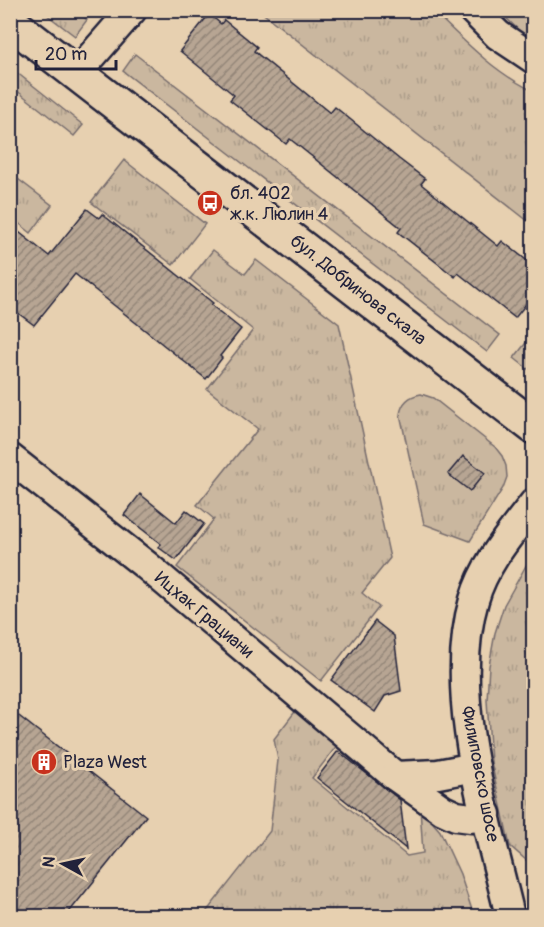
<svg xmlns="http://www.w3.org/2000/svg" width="544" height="927" viewBox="0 0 544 927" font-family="Pangolin,sans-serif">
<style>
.grass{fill:url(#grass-tufts);stroke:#766c6d;stroke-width:1.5}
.building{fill:url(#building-hatch);stroke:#22223b;stroke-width:1.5}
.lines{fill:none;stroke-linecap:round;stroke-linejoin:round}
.minor-casing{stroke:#22223b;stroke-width:33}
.major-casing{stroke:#22223b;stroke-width:38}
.minor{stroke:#e7d0b0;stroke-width:28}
.major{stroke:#e7d0b0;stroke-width:33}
.labels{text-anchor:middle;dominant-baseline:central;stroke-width:6;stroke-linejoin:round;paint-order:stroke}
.poi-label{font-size:18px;fill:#22223b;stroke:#e7d0b0;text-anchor:start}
.street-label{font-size:18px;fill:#22223b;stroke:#e7d0b0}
</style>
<defs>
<pattern id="grass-tufts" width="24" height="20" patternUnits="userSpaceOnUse" patternTransform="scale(1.5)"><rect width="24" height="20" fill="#cab79f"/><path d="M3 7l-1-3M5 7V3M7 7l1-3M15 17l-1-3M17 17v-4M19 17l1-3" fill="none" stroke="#ad9d8a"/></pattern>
<pattern id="building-hatch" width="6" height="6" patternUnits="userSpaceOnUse" patternTransform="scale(1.5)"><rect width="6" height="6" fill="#b7a593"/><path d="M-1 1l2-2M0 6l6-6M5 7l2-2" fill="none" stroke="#948679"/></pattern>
</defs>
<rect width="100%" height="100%" fill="#e7d0b0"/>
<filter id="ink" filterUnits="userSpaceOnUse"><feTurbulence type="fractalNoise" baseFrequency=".0167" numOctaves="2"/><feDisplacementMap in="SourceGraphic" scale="12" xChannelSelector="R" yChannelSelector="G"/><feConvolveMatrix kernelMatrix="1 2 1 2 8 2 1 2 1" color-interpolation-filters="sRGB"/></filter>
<g filter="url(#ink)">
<!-- grass -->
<g class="grass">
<path d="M42,11h34l11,9 -12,16z"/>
<path d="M260,11h173c31,30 61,61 100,80v134z"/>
<path d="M499,11h34v33z"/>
<path d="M135,54l365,281 -13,17 -364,-281z"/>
<path d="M11,68l72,57 -9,11 -63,-50z"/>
<path d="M124,160l81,64 -32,41 -82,-63z"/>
<path d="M10,173l42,32 -21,28 -20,-16z"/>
<path d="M213,250l32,24 11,-14 83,64 51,234 -28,35 17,14 -58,74 -144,-114 37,-48 -17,-14 61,-76 -51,-40 46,-59 -63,-51z"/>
<path d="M533,334v39l-19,-15z"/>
<path d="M421,394l12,4 62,49 7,9 4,10 1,11 -4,11 -33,53 -46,-17 -24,-110c2,-12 9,-18 21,-20z"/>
<path d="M533,553l1,307h-8l-16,-14 -19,-84 -4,-62 2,-34 6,-33 9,-28z"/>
<path d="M297,709l41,35 -26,34 95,78 16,-3 -3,-45 20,23 20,43 14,42h-271l67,-85 8,-71 -4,-21z"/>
</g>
<!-- building -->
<g class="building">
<path d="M209,14l12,10 3,-4 33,27 -3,4 76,62 5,-6 64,52 26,20 -4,5 77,62 4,-5 32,25v28l-19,24 -57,-45 -3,4 -57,-45 3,-4 -111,-89 -4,5 -56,-44 4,-5 -54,-44z"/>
<path d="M87,209l12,9 3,-4 111,89 -2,2 30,24 -21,27 2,2 -16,21 -131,-105 -41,51 -24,-18v-82l39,31z"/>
<path d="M463,456l22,17 -15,18 -22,-17z"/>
<path d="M140,494l36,29 10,-13 18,14 -28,36 -18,-13 3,-3 -37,-29z"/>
<path d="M375,621l19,15 7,55 -16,5 -10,16 -44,-32z"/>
<path d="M10,709l136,107 -80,100h-56z"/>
<path d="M338,751l62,49 6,49 -89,-71z"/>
</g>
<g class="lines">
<!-- minor casing -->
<g class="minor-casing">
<g id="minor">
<path d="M473,10l25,25 36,24"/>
<path d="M77,73l55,-63"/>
<path d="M10,458l137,108 248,210 48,34 13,6 15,2 15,-4"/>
<path d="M395,776l43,-2 37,-7"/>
<path d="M510,916c-22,-94 -64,-221 -36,-316 10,-36 37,-67 60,-97"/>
</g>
</g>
<!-- major casing -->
<g class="major-casing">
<path id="major" d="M10,22l524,405"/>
</g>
<!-- minor -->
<use href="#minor" class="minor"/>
<!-- major -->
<use href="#major" class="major"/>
</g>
</g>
<!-- icons -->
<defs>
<g id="bus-disc" transform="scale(1.35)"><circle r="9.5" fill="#c8321e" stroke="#e7d0b0"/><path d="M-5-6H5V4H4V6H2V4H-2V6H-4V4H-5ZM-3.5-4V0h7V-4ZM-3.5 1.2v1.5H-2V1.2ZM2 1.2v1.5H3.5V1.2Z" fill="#fff"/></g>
<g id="building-disc" transform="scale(1.35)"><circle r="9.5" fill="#c8321e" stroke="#e7d0b0"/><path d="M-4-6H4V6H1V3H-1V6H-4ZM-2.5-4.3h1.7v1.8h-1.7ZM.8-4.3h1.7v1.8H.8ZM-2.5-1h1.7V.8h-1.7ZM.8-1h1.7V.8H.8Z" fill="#fff"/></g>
</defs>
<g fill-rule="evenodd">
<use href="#bus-disc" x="210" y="203"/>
<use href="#building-disc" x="44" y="762"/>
</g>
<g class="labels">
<!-- poi labels -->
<g class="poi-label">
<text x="230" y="193">бл. 402<tspan x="230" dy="21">ж.к. Люлин 4</tspan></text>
<text x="63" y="762">Plaza West</text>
</g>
<!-- street labels -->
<g class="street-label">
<text transform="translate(358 290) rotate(38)">бул. Добринова скала</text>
<text transform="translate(204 615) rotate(40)">Ицхак Грациани</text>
<text transform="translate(480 774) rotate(79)">Филиповско шосе</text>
</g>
</g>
<!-- margin -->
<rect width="544" height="927" fill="none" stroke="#e7d0b0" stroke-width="36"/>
<rect x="18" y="18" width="508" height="891" fill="none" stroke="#22223b" stroke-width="2" filter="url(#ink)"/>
<!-- north arrow -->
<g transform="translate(63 864) rotate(278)" stroke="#e7d0b0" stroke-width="4.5" paint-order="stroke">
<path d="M0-4.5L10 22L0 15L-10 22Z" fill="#22223b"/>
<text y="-9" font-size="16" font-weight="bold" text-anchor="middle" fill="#22223b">N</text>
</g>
<!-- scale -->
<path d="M36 60v9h80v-9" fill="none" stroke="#22223b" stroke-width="3"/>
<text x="45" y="60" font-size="18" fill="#22223b" stroke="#e7d0b0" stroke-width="4.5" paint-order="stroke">20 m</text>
</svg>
